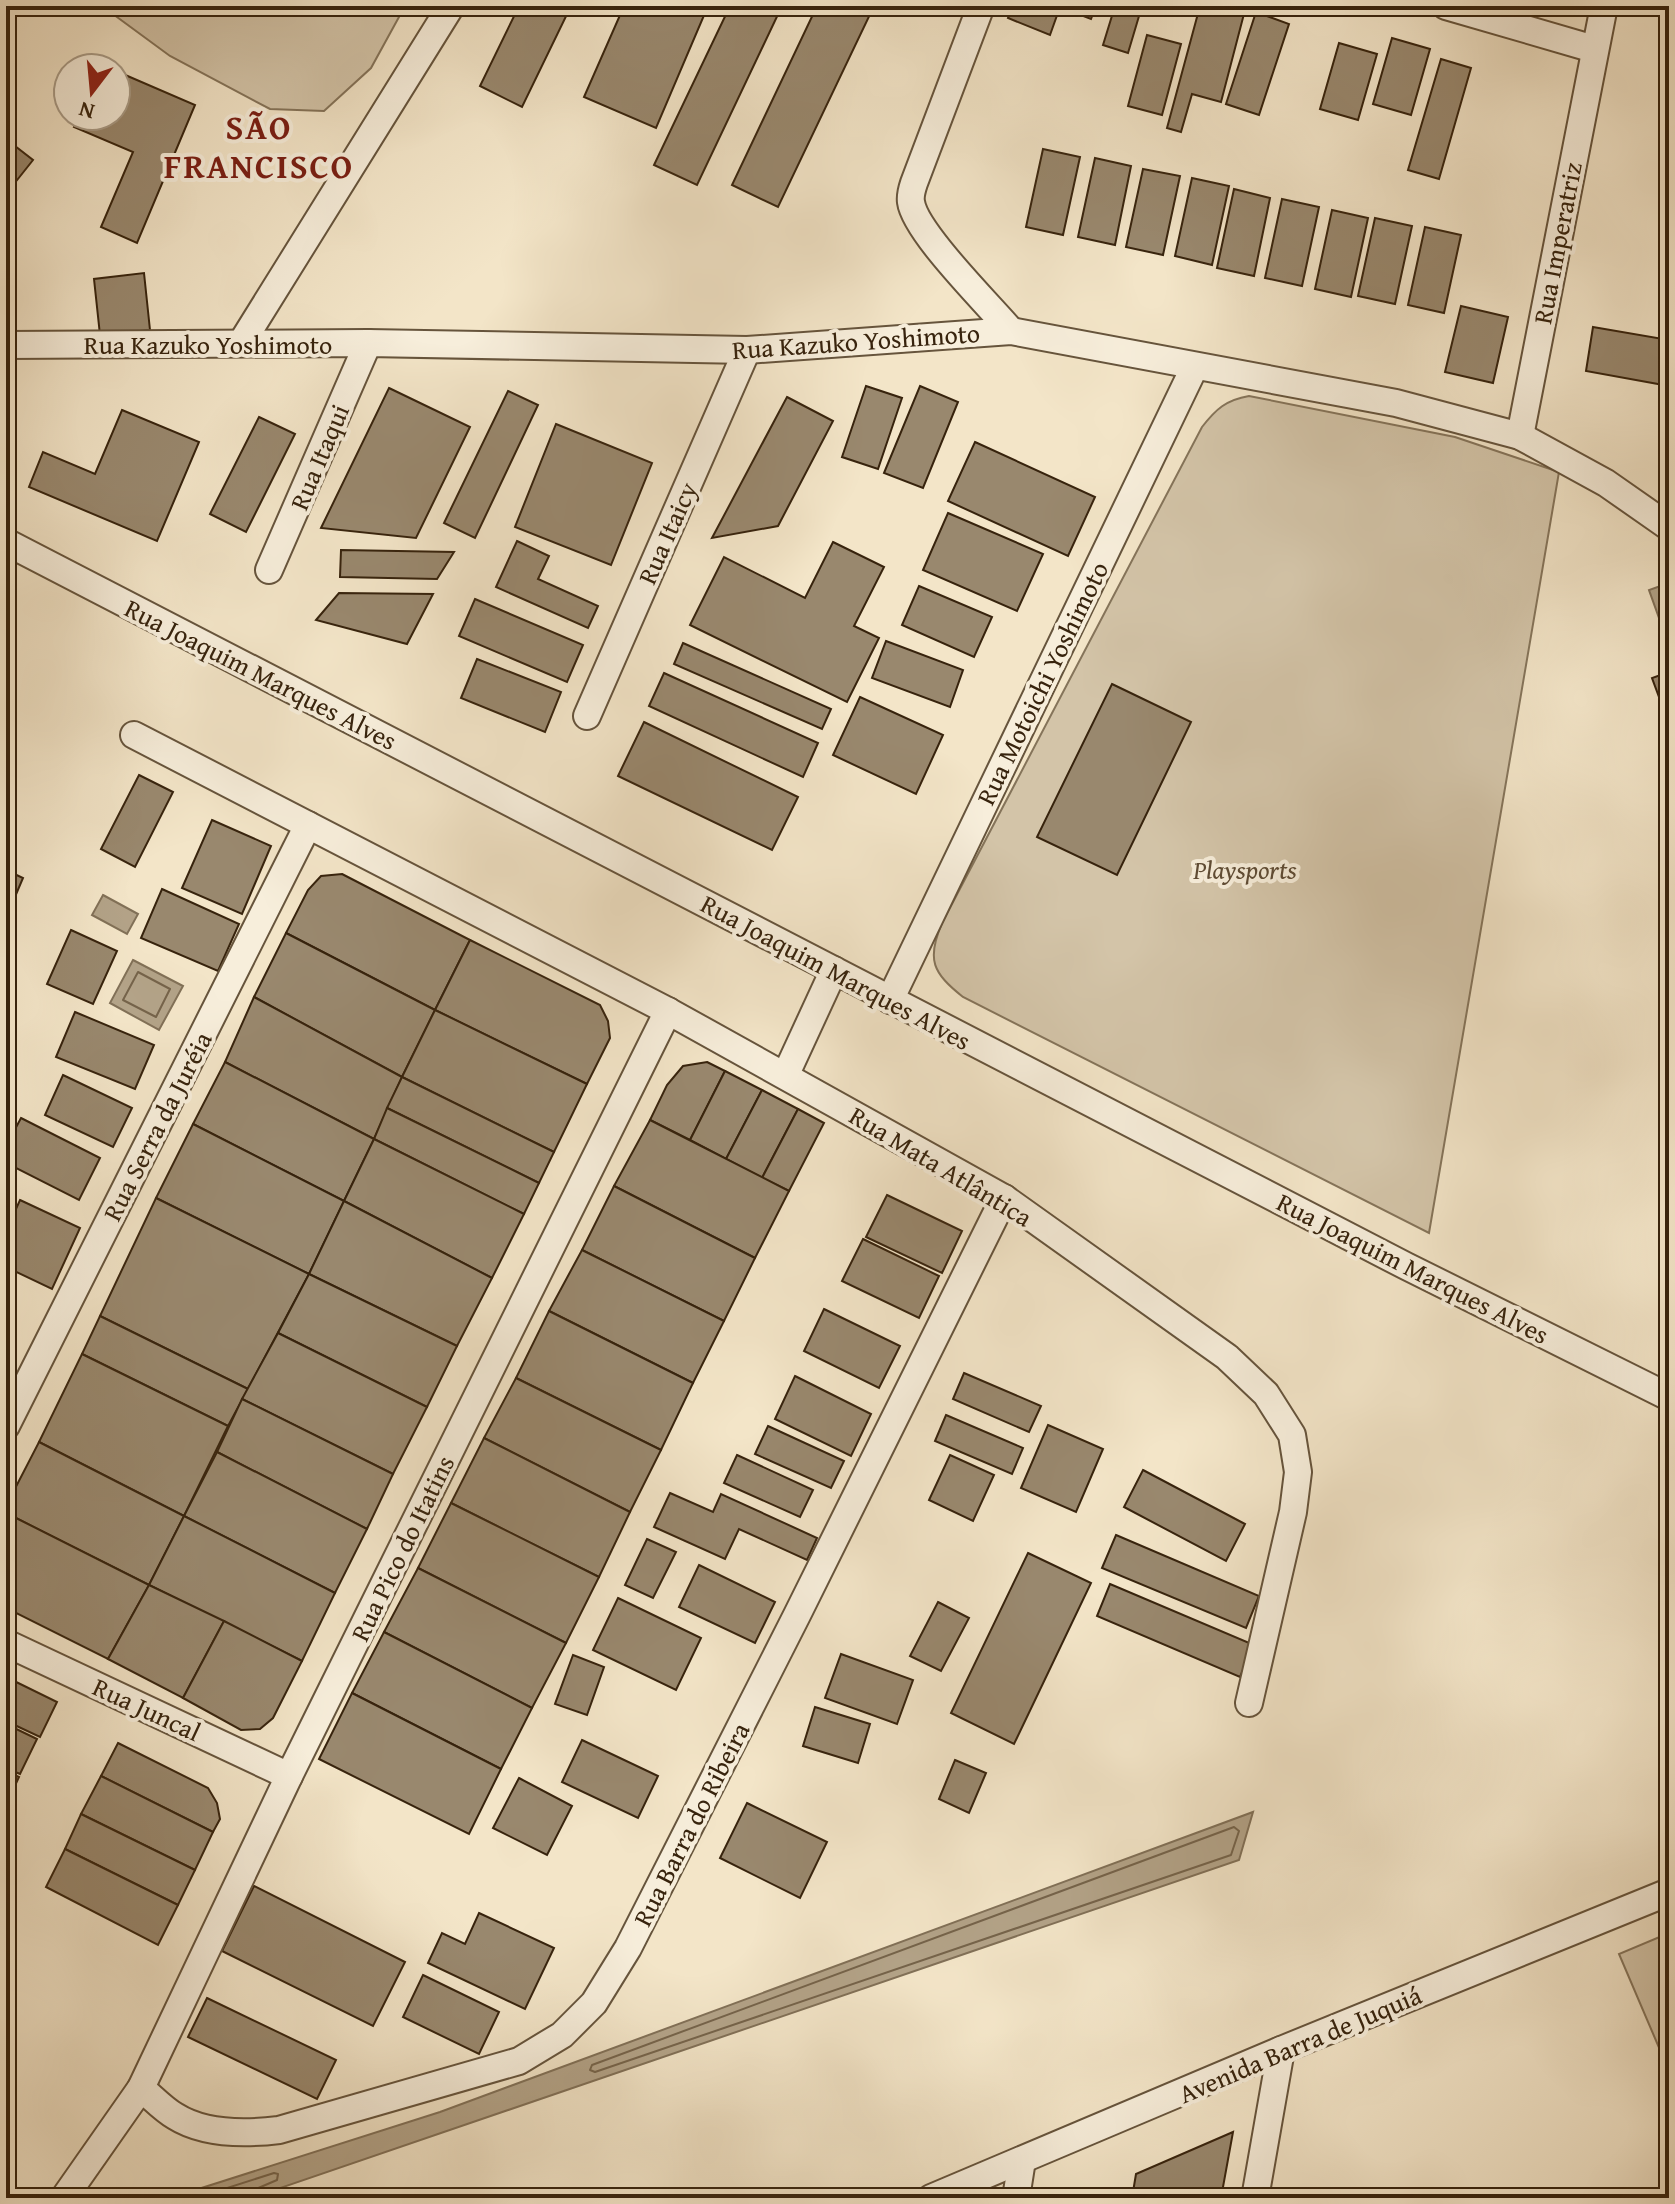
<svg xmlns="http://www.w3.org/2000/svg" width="1675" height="2204" viewBox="0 0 1675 2204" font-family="'Gentium Book Plus',serif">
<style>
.green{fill:#d3c4a8;stroke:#85745a;stroke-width:2}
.water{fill:#b3a388;stroke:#817057;stroke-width:2}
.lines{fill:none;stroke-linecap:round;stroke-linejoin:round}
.shore{stroke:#75634a;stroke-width:2}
.building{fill:#99886e;stroke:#37230d;stroke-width:2}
.minor-casing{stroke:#66543c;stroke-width:30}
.minor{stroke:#f7eedb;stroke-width:26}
.labels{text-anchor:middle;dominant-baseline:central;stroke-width:8;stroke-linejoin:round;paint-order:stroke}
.street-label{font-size:26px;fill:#37230d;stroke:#f7eedb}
.park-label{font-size:26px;font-style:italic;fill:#5e4b34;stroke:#f7eedb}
.district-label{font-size:34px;font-weight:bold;letter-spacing:2px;fill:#7a1f14;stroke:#f7eedb}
</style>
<rect width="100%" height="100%" fill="#f3e5c8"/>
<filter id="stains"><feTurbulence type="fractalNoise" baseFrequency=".0025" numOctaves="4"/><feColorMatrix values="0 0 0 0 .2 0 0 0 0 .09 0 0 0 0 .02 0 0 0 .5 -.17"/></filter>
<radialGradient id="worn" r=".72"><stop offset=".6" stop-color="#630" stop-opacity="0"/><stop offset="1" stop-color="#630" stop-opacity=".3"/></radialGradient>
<!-- green -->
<g class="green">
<path d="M102,6h303l-34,62 -47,43 -54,-2 -100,-53z"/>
<path d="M1249,396l206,41 104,35 -130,761 -466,-236c-30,-24 -37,-37 -21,-74l260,-496c14,-18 24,-27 47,-31z"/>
<path d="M1669,1933v138l-50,-117z"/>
</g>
<!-- water -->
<g class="water">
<path d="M1669,583v60h-1l-19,-53z"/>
<path d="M103,895l35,19 -11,20 -35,-19z"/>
<path d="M133,960l50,26 -24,44 -49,-27z"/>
<path d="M1253,1812l-14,48 -988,338h-81l270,-86z"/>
</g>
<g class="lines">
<!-- shore -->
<g class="shore">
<path d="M138,972l32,17 -14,28 -33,-17z"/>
<path d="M1234,1827l5,4 -8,24 -636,217 -5,-2 2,-5z"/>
<path d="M196,2198l78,-25 4,1 -1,6 -21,9 -3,9"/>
</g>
</g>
<!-- building -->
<g class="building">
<path d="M519,6h52l-49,101 -42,-21z"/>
<path d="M624,6h84l-52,122 -72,-31z"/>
<path d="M730,6h52l-85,179 -43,-20z"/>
<path d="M817,6h57l-96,201 -46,-22z"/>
<path d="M1013,6h83l-5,13 -31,-12 -10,28 -42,-17z"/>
<path d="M1115,6h27l-14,47 -25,-8z"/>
<path d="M1200,6h30l15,4 -24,92 -29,-8 -11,38 -14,-4z"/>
<path d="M1256,12l33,12 -30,91 -33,-11z"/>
<path d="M1147,35l34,9 -19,71 -34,-9z"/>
<path d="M1392,38l38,11 -19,66 -38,-11z"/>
<path d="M1339,43l38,11 -19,66 -38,-11z"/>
<path d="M1441,59l30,9 -32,111 -31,-9z"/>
<path d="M116,71l79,34 -58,138 -36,-16 32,-75 -59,-25 5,-11h37z"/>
<path d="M6,139l27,21 -27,34z"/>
<path d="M1043,149l37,8 -17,78 -37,-8z"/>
<path d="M1095,158l36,8 -16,79 -37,-8z"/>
<path d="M1143,169l37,7 -17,79 -37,-8z"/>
<path d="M1192,178l37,8 -17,79 -37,-9z"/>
<path d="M1234,189l36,9 -16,78 -37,-8z"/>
<path d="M1282,199l37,8 -17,79 -37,-8z"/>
<path d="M1332,210l36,8 -17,79 -36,-8z"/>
<path d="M1375,218l37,8 -17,78 -37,-8z"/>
<path d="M1425,227l36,8 -17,78 -36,-8z"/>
<path d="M144,273l6,57 -50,5 -6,-56z"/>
<path d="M1461,306l47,11 -15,66 -48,-11z"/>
<path d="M1593,327l76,13v46l-83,-15z"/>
<path d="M866,386l36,12 -24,71 -36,-12z"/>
<path d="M920,386l38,16 -35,86 -39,-15z"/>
<path d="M389,388l81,39 -54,111 -95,-10z"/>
<path d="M508,391l30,14 -63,133 -31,-15z"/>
<path d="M787,397l46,24 -55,105 -66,12z"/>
<path d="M122,410l77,32 -42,99 -128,-54 14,-35 52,22z"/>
<path d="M259,417l36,17 -49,98 -36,-18z"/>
<path d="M556,424l96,39 -41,102 -96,-38z"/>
<path d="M975,442l120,55 -27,59 -120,-55z"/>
<path d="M948,513l95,41 -26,57 -94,-41z"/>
<path d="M517,541l32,15 -11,23 60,27 -10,22 -92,-41z"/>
<path d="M833,542l51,25 -30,59 25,12 -32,64 -157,-77 34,-68 81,41z"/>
<path d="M341,550l113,2 -17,27 -97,-2z"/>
<path d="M919,586l73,31 -18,40 -72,-32z"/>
<path d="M339,593l94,1 -26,50 -91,-24z"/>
<path d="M475,599l108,46 -16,37 -108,-46z"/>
<path d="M886,641l77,29 -13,37 -78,-29z"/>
<path d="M683,643l148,66 -9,20 -148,-65z"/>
<path d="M477,659l84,33 -16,40 -84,-34z"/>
<path d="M1669,672v52l-17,-46z"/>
<path d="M664,673l154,70 -15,34 -154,-71z"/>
<path d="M1112,684l79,38 -74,153 -80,-38z"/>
<path d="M860,697l83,38 -27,59 -83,-39z"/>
<path d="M644,722l154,75 -26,53 -154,-74z"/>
<path d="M139,775l34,17 -38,75 -34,-18z"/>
<path d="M212,820l59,26 -29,68 -60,-26z"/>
<path d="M6,870l17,8 -17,40z"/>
<path d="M342,874l128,66 -35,70 -149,-77 22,-43 13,-14z"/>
<path d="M162,889l77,35 -21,47 -77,-33z"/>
<path d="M71,930l46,21 -24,53 -46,-20z"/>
<path d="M286,933l149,77 -33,67 -148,-80z"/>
<path d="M470,940l130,65 8,16 2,17 -23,46 -152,-74z"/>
<path d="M254,997l148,80 -28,62 -149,-77z"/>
<path d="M435,1010l152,74 -33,68 -152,-75z"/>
<path d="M75,1012l79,33 -19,44 -79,-32z"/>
<path d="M225,1062l149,77 -30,62 -151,-77z"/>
<path d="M707,1062l18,9 -35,69 -40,-20 17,-35 16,-19z"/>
<path d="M725,1071l37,19 -36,69 -36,-19z"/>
<path d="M63,1075l69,33 -19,39 -68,-32z"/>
<path d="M402,1077l152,75 -15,31 -152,-75z"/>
<path d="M762,1090l36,19 -36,69 -36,-19z"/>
<path d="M387,1108l152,75 -15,31 -150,-75z"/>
<path d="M798,1109l26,14 -35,68 -27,-13z"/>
<path d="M21,1118l79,40 -21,42 -73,-37v-17z"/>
<path d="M650,1120l139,71 -34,67 -141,-72z"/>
<path d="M193,1124l151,77 -35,73 -153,-76z"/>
<path d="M374,1139l150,75 -32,64 -148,-77z"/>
<path d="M614,1186l141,72 -31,63 -142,-71z"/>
<path d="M887,1195l75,36 -20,42 -76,-36z"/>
<path d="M156,1198l153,76 -61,115 -148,-73z"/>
<path d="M20,1200l60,28 -28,61 -46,-22v-36z"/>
<path d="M344,1201l148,77 -35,68 -148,-72z"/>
<path d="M863,1239l76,37 -20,42 -77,-37z"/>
<path d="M582,1250l142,71 -31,62 -144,-72z"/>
<path d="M309,1274l148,72 -30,61 -149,-74z"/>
<path d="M824,1309l76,37 -21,42 -75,-37z"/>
<path d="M549,1311l144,72 -32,67 -145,-72z"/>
<path d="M100,1316l148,73 -20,37 -146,-72z"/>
<path d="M278,1333l149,74 -34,67 -151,-75z"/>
<path d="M82,1354l146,72 -44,90 -145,-74z"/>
<path d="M964,1373l77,33 -12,26 -76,-33z"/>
<path d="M795,1376l76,38 -20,42 -76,-37z"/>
<path d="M516,1378l145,72 -31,62 -146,-74z"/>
<path d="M242,1399l151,75 -26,55 -150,-77z"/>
<path d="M946,1415l77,33 -11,26 -77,-33z"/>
<path d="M1048,1425l55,24 -27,63 -55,-24z"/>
<path d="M768,1426l76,35 -13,27 -76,-34z"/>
<path d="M484,1438l146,74 -31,65 -148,-74z"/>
<path d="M39,1442l145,74 -35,69 -143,-72v-7z"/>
<path d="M217,1452l150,77 -32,64 -151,-77z"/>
<path d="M737,1455l76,35 -13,27 -76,-34z"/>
<path d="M950,1455l44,20 -21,46 -44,-21z"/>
<path d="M1143,1470l102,54 -19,37 -102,-54z"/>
<path d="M670,1493l43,19 8,-18 96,44 -10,22 -68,-31 -14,30 -71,-32z"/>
<path d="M451,1503l148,74 -33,66 -148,-75z"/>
<path d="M6,1513l143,72 -41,74 -102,-51z"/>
<path d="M184,1516l151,77 -33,68 -153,-76z"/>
<path d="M1116,1535l143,61 -13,32 -144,-60z"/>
<path d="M647,1539l29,13 -23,46 -28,-13z"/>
<path d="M1028,1553l63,30 -77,161 -63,-31z"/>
<path d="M699,1565l76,37 -20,41 -76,-36z"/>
<path d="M418,1568l148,75 -34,65 -148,-76z"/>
<path d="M1110,1584l144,61 -14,32 -143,-61z"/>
<path d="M149,1585l75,36 -41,77 -75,-39z"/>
<path d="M618,1598l83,40 -25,52 -83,-40z"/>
<path d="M938,1602l31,16 -28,53 -31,-15z"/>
<path d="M224,1621l78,40 -29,57 -13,11 -19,1 -58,-32z"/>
<path d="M384,1632l148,76 -31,61 -149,-76z"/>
<path d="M841,1654l72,26 -16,44 -72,-26z"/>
<path d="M573,1655l31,12 -17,48 -32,-11z"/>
<path d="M6,1677l51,25 -17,35 -34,-16z"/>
<path d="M352,1693l149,76 -32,65 -150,-75z"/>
<path d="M815,1707l55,17 -12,39 -55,-17z"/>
<path d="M6,1724l31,15 -17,35 -14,-6z"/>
<path d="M582,1740l76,36 -20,42 -76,-36z"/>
<path d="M118,1743l90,45 9,15 3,16 -7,13 -112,-56z"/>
<path d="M955,1760l31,13 -17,40 -30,-14z"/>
<path d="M6,1771l13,6 -13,28z"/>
<path d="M101,1776l112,56 -18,38 -114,-56z"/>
<path d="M519,1778l53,28 -25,49 -54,-27z"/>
<path d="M747,1803l80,39 -27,56 -80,-40z"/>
<path d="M81,1814l114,56 -17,35 -113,-56z"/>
<path d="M65,1849l113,56 -20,40 -112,-58z"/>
<path d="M254,1886l151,76 -32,64 -151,-75z"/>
<path d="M479,1913l75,35 -29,61 -97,-46 14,-30 23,11z"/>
<path d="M423,1975l76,37 -20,42 -76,-37z"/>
<path d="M207,1998l129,62 -19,39 -129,-62z"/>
<path d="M1233,2132l-12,66h-89l4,-24z"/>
</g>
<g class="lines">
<!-- minor casing -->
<g class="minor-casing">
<g id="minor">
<path d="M981,6l-67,177c-2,6 -4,13 -3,19 4,30 78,103 100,129"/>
<path d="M1446,6l148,43"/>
<path d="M242,342l209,-336"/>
<path d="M6,345l362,-2 379,7 264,-19 385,72 124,33 86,47 63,44"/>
<path d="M1520,436l84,-430"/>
<path d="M6,542l1400,724 263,131"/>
<path d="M269,570l99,-227"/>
<path d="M587,716l160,-366"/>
<path d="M134,735l534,276 336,187 223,159 39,37 26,41 6,37 -5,40 -44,191"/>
<path d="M890,1000l305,-634"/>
<path d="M786,1074l48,-104"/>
<path d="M6,1426l302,-601"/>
<path d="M6,1643l283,133"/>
<path d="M141,2088c11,9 22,21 34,28 30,19 71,18 104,14l240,-69 43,-26 32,-32 34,-55 169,-333 207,-417"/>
<path d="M64,2198l77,-110 148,-312 379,-765"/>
<path d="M931,2198l350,-148 388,-158"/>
<path d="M1016,2198l6,-38"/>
<path d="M1255,2198l26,-148"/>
</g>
</g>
<!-- minor -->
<use href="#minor" class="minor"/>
</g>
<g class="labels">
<!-- street labels -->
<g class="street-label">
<text transform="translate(1557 243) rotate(-79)">Rua Imperatriz</text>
<text transform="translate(856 341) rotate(-4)">Rua Kazuko Yoshimoto</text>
<text x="208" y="344">Rua Kazuko Yoshimoto</text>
<text transform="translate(319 457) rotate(-67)">Rua Itaqui</text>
<text transform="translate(667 533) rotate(-66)">Rua Itaicy</text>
<text transform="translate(261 674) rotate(27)">Rua Joaquim Marques Alves</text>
<text transform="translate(1042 683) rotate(-64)">Rua Motoichi Yoshimoto</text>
<text transform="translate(836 972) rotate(28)">Rua Joaquim Marques Alves</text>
<text transform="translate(157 1126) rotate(-63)">Rua Serra da Juréia</text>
<text transform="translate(941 1166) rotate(31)">Rua Mata Atlântica</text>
<text transform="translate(1413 1268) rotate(27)">Rua Joaquim Marques Alves</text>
<text transform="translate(402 1548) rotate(-64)">Rua Pico do Itatins</text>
<text transform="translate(147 1709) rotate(25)">Rua Juncal</text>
<text transform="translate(691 1824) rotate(-63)">Rua Barra do Ribeira</text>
<text transform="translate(1300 2044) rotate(-23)">Avenida Barra de Juquiá</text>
</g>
<!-- park labels -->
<g class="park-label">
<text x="1245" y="869">Playsports</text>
</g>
<!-- district labels -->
<g class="district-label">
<text x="259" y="126">SÃO<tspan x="259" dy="39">FRANCISCO</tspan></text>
</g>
</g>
<!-- margin -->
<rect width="1675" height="2204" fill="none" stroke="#f3e5c8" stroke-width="32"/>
<rect x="8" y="8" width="1659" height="2188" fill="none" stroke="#37230d" stroke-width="4"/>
<rect x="16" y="16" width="1643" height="2172" fill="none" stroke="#37230d" stroke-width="2"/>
<!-- north arrow -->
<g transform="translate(92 92) rotate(196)"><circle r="38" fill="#f7eedb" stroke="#aa9d89" stroke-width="2"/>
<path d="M0-6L14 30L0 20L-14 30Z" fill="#8f2418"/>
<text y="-12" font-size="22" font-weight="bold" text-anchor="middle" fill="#37230d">N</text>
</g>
<rect width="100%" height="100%" filter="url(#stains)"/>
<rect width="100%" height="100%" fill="url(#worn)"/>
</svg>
